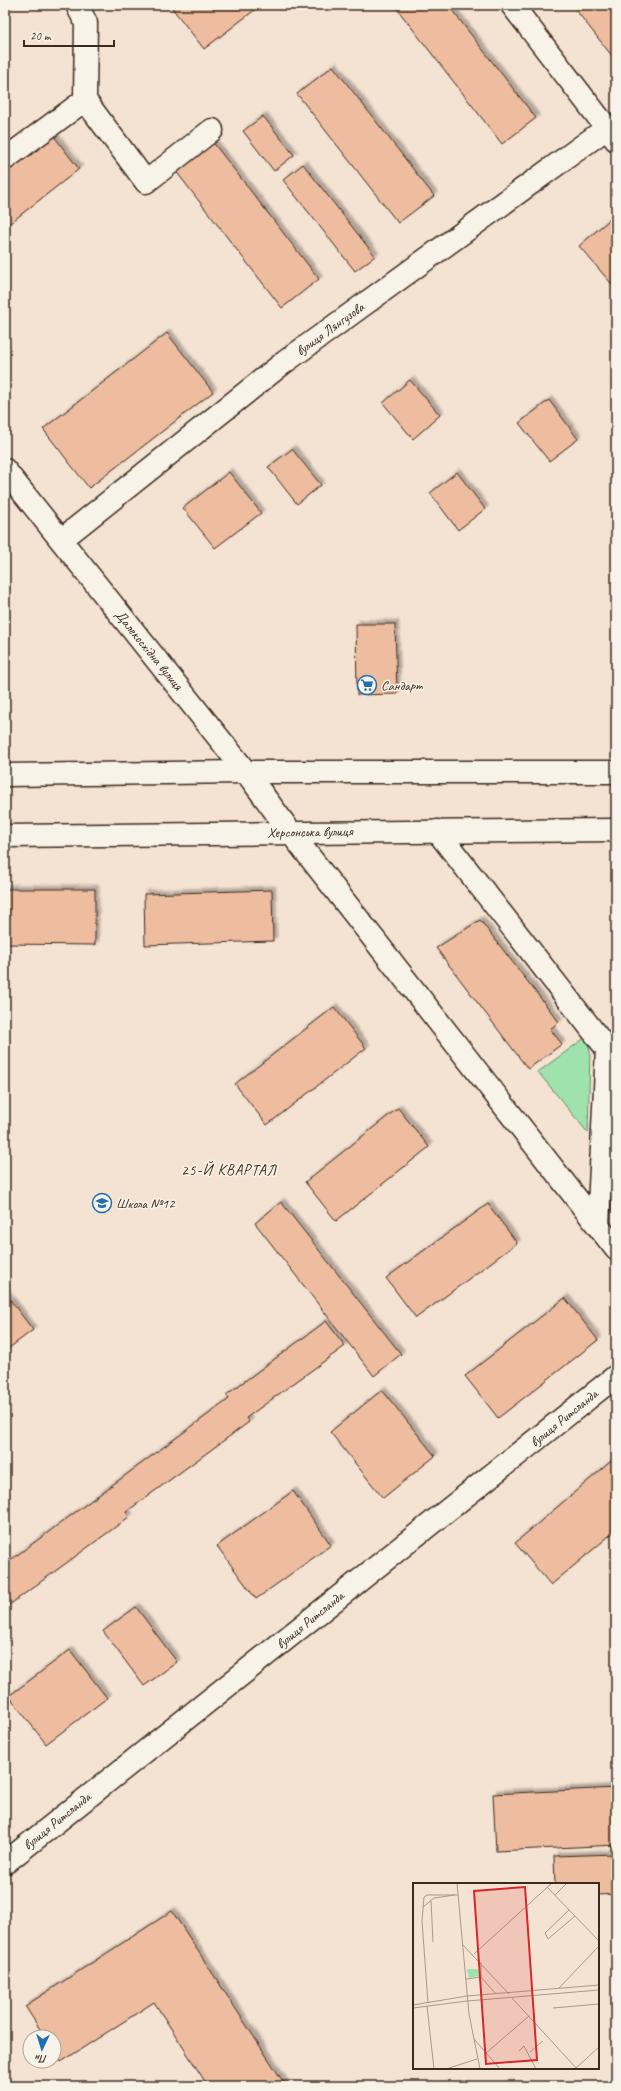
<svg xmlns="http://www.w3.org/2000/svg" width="621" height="2091" viewBox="0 0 621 2091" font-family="Caveat,sans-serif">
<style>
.green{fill:#9fe2ad;stroke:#6d8666}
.building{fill:#eebc9f;stroke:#3b2a1e;filter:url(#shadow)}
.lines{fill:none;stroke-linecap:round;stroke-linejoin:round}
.minor-casing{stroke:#3b2a1e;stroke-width:25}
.minor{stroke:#f7f3e8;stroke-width:22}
.labels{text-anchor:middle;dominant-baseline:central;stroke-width:3;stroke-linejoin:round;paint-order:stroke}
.street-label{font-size:14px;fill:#3b2a1e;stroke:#f7f3e8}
.poi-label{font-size:14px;fill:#3b2a1e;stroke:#f7f3e8;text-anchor:start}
.neighbourhood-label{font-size:15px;letter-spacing:1px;fill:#3b2a1e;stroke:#f7f3e8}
.inset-road{fill:none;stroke:#aa988a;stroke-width:1}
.view{fill:#d62828;fill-opacity:0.15;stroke:#d62828;stroke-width:2}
.inset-edge{fill:none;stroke:#3b2a1e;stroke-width:2}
</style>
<defs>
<filter id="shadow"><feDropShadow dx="3.5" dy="-3.5" stdDeviation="1" flood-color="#0004"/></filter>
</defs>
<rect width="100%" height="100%" fill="#f4e2d2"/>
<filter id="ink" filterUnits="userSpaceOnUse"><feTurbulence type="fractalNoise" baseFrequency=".025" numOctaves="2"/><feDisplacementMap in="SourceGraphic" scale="8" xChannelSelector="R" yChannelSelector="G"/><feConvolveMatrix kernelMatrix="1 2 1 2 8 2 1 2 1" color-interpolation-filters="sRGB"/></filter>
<g filter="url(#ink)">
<!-- green -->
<path class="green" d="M586,1037l4,14 -2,82 -50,-61z"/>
<!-- building -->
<g class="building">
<path d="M176,5h85l-57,44 -32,-41z"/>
<path d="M394,5h54l88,113 -34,26z"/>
<path d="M572,5h44v56z"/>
<path d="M333,66l101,130 -36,27 -101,-129z"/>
<path d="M263,116l31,39 -20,16 -31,-40z"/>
<path d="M53,135l26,34 -74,58v-55z"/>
<path d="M212,141l107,138 -37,29 -107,-138z"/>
<path d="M303,164l72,92 -20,15 -72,-91z"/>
<path d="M616,214v75l-37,-43z"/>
<path d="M167,333l46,59 -124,96 -46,-59z"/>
<path d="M410,380l30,35 -27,24 -30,-36z"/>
<path d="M549,400l29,39 -29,22 -30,-38z"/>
<path d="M292,449l29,36 -24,19 -29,-37z"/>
<path d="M229,472l32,41 -46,35 -32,-40z"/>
<path d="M457,472l28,37 -27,21 -28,-37z"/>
<path d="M356,624h39l2,70 -40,1z"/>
<path d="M5,889h90v56l-90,-1z"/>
<path d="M272,890l1,51 -128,4 -1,-51z"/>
<path d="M480,920l79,102 -9,7 12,15 -34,25 -92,-121z"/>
<path d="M334,1007l32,41 -99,77 -32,-41z"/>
<path d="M398,1108l31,39 -93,74 -31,-39z"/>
<path d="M281,1202l120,152 -27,22 -119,-153z"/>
<path d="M488,1204l29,39 -101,75 -30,-40z"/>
<path d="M5,1293l28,37 -28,21z"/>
<path d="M565,1298l33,42 -100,78 -33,-42z"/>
<path d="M326,1321l19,25 -99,72 3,4 -123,90 3,5 -124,91v-44l224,-165 -3,-4z"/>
<path d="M382,1390l53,66 -52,42 -53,-66z"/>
<path d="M616,1457v73l-65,55 -36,-42z"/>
<path d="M293,1491l38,54 -75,54 -39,-53z"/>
<path d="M136,1607l41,55 -33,24 -41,-55z"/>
<path d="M70,1650l37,48 -61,46 -37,-48z"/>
<path d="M616,1788v57l-120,6 -3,-57z"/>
<path d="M616,1854v40l-18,1v-11h-43l-1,-28z"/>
<path d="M172,1911l114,175h-78l-54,-84 -93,60 -7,-12v-13h-9l-20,-31z"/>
</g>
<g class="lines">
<!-- minor casing -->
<g class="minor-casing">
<g id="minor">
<path d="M77,5l9,18 -1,77 61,82 66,-52"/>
<path d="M512,5l104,135"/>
<path d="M5,159l80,-59"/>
<path d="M5,470l241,302 45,61 325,416"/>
<path d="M61,540l221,-176 325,-236"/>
<path d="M5,775l241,-3h370"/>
<path d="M437,831l170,218 -9,177"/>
<path d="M5,836l611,-6"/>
<path d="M5,1863l611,-487"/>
</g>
</g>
<!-- minor -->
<use href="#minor" class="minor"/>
</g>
</g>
<!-- icons -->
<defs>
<g id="supermarket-ring" transform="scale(1)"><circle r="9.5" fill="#f7f3e8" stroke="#1f6fb2" stroke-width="1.5"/><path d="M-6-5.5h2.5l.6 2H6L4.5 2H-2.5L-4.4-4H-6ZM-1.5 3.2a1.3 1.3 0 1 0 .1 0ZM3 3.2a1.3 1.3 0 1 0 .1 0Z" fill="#1f6fb2"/></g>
<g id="school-ring" transform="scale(1)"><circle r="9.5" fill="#f7f3e8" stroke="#1f6fb2" stroke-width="1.5"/><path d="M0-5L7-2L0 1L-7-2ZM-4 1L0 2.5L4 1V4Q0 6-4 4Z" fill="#1f6fb2"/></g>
</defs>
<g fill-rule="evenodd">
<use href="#supermarket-ring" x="367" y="685"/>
<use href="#school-ring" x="102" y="1203"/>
</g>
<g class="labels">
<!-- street labels -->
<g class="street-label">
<text transform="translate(330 329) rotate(-36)">вулиця Лянгузова</text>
<text transform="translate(149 650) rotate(51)">Далекосхідна вулиця</text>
<text transform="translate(310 832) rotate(-1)">Херсонська вулиця</text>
<text transform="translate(564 1418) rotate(-39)">вулиця Ритсланда</text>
<text transform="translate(310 1620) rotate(-39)">вулиця Ритсланда</text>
<text transform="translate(57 1821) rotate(-39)">вулиця Ритсланда</text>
</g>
<!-- poi labels -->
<g class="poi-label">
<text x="381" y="685">Сандарт</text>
<text x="116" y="1203">Школа №12</text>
</g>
<!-- neighbourhood labels -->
<g class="neighbourhood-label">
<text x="229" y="1170">25-Й КВАРТАЛ</text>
</g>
</g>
<!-- overview -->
<g transform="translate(413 1883)">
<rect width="186" height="186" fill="#f4e2d2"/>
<path d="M54,86h11l1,7 -10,2z" fill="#9fe2ad"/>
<path class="inset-road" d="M44,0l12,131 11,55M134,4l52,54M142,12l12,-12M18,18l2,41M10,24l11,-9 21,-3M156,27l-24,23 3,6 27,-23M49,61l47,50M61,71l78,-71M68,79v15l15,17M53,96l15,-2M145,106l41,-43M99,115l65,71M15,120l-6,-82 2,-24 3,-2h31M0,122l54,-9 132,-11M14,123l7,63M0,125l54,-7 132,-11M140,125l46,-4M61,156l26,30M106,168l5,-5 12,23M117,169l13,-11M73,170l43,-37M163,185l23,-21M33,186l31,-10"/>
<path class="view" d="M112,4l12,173 -51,4 -12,-173z"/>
<rect width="186" height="186" class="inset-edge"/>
</g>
<!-- margin -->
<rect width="621" height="2091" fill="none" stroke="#f7f3e8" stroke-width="20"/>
<rect x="10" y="10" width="601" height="2071" fill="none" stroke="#3b2a1e" stroke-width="1.5" filter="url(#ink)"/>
<!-- north arrow -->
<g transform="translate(42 2049) rotate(184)"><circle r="19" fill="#f7f3e8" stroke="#aca397"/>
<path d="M0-3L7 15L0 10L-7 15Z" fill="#1f6fb2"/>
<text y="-6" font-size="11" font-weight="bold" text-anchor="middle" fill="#3b2a1e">Пн</text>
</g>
<!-- scale -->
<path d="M24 40v6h90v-6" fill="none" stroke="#3b2a1e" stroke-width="2"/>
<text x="30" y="40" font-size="12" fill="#3b2a1e" stroke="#f7f3e8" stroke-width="3" paint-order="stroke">20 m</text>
</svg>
